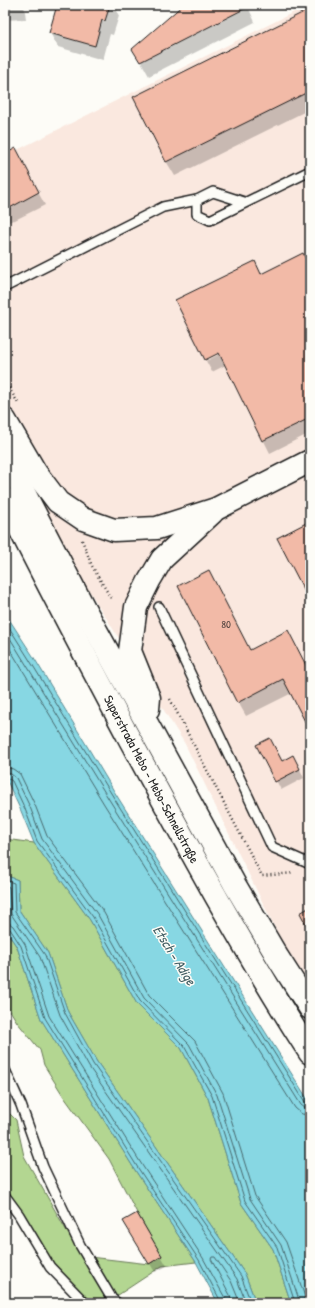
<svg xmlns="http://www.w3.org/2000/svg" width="315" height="1308" viewBox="0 0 315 1308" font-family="'Patrick Hand',sans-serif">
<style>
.built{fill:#fae8df}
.green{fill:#b3d691;stroke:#687956}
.water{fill:#87d7e3;stroke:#5c8c93}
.shadow{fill:#0003}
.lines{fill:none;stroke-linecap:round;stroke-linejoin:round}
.shore{stroke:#47676c;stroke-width:1}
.building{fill:#f2baa7;stroke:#1c1c1c}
.lane-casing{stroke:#1c1c1c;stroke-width:12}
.highway-casing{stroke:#1c1c1c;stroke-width:25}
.path{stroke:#1c1c1c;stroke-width:2.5;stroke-dasharray:1 3;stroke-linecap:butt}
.lane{stroke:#fdfcf7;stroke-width:9}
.highway{stroke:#fdfcf7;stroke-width:22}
.labels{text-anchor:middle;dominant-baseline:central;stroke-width:3;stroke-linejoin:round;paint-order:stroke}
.number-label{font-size:11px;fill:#52443f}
.street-label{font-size:13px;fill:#1c1c1c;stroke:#fdfcf7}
.water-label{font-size:14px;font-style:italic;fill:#415d62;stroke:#fdfcf7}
</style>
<rect width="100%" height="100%" fill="#fdfcf7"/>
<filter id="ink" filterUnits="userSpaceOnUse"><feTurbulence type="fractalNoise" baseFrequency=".025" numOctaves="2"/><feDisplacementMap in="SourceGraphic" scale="8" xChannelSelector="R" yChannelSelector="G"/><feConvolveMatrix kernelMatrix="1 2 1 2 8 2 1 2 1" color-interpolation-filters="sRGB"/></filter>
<g filter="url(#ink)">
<!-- built -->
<path class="built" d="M308,5h2v980l-28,-43 -97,-198 -102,-163 -78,-149v-276z"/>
<!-- green -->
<g class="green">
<path d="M5,839l29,4 56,77 47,84 44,44 27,50 33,105 32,46 18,54h-35l-11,-29 -148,-212 -29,-50 -20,-59 -29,-43 -1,-30 -13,-5z"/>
<path d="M5,929l12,18 24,72 94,151 61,92 -34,4 -53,35 2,2h-26l-35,-36 -45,-71v-87l11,11 8,36 57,100 68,8 13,-8 -25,-43 -28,-54 -45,-62 -20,-32 -4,-15 -23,-28 -12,-20z"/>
</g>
<!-- water -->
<g class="water">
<path d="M5,613l28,43 84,140 193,307v200h-19l-18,-54 -32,-46 -33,-105 -27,-50 -44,-44 -47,-84 -56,-77 -13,-32 -13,-28 -3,-1z"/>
<path d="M5,875l13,5 1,30 29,43 20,59 29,50 148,212 11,29h-38l-22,-41 -61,-92 -94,-151 -24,-72 -12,-18z"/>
</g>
<!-- shadow -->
<g class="shadow">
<path d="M5,5h19l2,14 -21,1z"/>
<path d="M58,5h61l-2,7 2,4 -6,19 -3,-1 -7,26 -45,-13 -8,-14z"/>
<path d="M185,5h72l-8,4 6,13 -106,54 -15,-27z"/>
<path d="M310,10v99l-135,67 -9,-15z"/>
<path d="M15,150l30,55 -32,16v-1l-8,4v-69z"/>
<path d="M310,267v166l-40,20 -44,-88 -14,7 -6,-11 18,-9 37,-78z"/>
<path d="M310,522v77l-31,-61z"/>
<path d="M288,632l22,41v56l-18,-36 -46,23 -8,-14 12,-51z"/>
<path d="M258,745l24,17 16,3 6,13 -23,12z"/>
<path d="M5,1210l4,7 -4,3z"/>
<path d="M137,1214l30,52 -12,6 -26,-42z"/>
<path d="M5,1292l4,11h-4z"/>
</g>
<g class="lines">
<!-- shore -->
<g class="shore">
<path d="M5,621l24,38 85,139 191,304 5,2"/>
<path d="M5,630l105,171 191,304 4,3 5,1"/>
<path d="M5,641l99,163 191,304 7,6 8,1"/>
<path d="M5,767l8,2 7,5 15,31 12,31 56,75 46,84 46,46 28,52 32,103 31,46 19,55 1,6"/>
<path d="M5,773l6,1 5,4 14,29 12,32 56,76 46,83 45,46 28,51 33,104 31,46 19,58"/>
<path d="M5,778l4,1 3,2 13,28 12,32 56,76 47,84 44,45 28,50 33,105 32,46 18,56"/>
<path d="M5,880l9,3 1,29 30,43 20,58 28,51 148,212 10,27"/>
<path d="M5,885l4,2 2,27 29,43 20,58 29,52 148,212 9,24"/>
<path d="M5,923h4l4,3 12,18 24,72 93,149 61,93 22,40 1,5"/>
<path d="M5,928l5,1 11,17 24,72 93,150 61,92 21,40 1,3"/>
<path d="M232,1303l-2,-8 -19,-36 1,-2h3l16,24 9,22"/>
</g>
</g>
<!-- building -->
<g class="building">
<path d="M57,5h53l-5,16 -3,-1 -7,26 -46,-13z"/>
<path d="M183,5h64l1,2 -108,55 -8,-13z"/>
<path d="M310,9v82l-144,71 -33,-65z"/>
<path d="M16,148l23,44 -33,18 -1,-56z"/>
<path d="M303,253l7,14v151l-48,23 -43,-88 -14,7 -30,-60 80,-39 6,13z"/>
<path d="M310,521v69l-5,2 -28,-54z"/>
<path d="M209,570l41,80 38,-20 22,43v58l-27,-52 -46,24 -59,-117z"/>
<path d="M270,738l12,23 11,-6 7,14 -25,13 -19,-37z"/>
<path d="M310,907v25l-10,-19z"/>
<path d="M137,1213l25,43 -13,8 -26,-43z"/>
</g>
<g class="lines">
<!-- lane casing -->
<g class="lane-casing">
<g id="lane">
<path d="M244,202l-31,-10 -16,8v14l13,6 100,-49"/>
<path d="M5,287l158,-80 34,-7"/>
<path d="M159,607l113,240 38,17"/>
<path d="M5,1070l16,35 22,62 37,78 32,54 5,4"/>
<path d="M5,1196l14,19 31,52 35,36"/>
</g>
</g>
<!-- highway casing -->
<g class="highway-casing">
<g id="highway">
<path d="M5,420l31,53 22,29 25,17 31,11 43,-2 59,-19 94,-48"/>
<path d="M5,456l79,152 151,277 43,73 32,50"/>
<path d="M5,499c39,80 81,158 123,237 58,107 116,215 182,317"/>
<path d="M148,709l1,-11 -19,-47 6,-44 13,-26 13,-22 50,-46"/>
</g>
</g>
<!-- path -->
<g class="path">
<path d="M5,381l13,22"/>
<path d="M82,540l10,26 20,34"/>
<path d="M170,699l92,177 32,-3"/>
</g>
<!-- lane -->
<use href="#lane" class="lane"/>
<!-- highway -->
<use href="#highway" class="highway"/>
</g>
</g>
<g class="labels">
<!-- number labels -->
<g class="number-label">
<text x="226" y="624">80</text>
</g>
<!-- street labels -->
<g class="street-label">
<text transform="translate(152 779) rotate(62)">Superstrada Mebo - Mebo-Schnellstraße</text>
</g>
<!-- water labels -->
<g class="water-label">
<text transform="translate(175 955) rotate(58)">Etsch - Adige</text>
</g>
</g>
<!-- margin -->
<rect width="315" height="1308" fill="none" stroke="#fdfcf7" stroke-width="20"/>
<rect x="10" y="10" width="295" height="1288" fill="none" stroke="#1c1c1c" stroke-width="1.5" filter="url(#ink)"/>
</svg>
